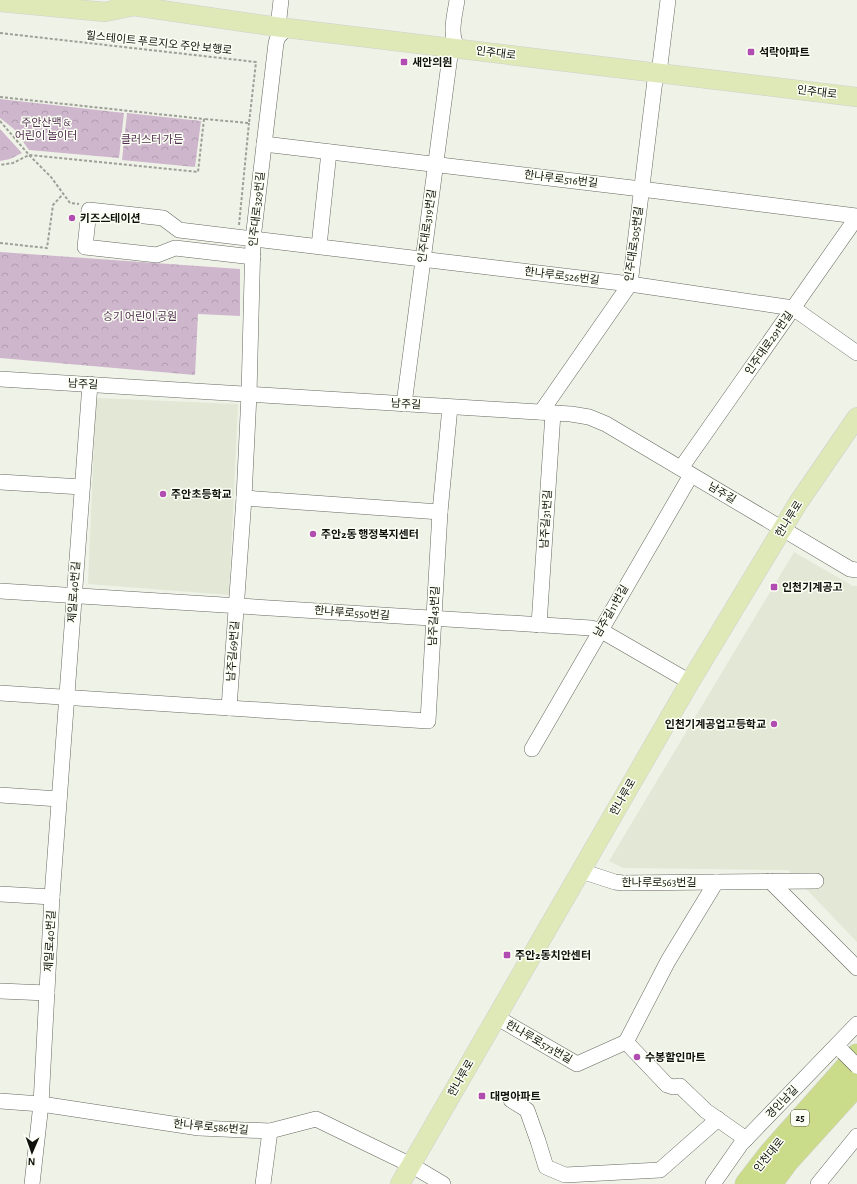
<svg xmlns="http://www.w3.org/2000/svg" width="857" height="1184" viewBox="0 0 857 1184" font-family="'Alegreya Sans','Noto Sans KR',sans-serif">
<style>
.built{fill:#e3e7d5}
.park{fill:url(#park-crowns)}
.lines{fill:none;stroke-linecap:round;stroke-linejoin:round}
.minor-casing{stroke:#676960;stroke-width:16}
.major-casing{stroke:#cfcfcf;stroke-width:20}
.highway-casing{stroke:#cfcfcf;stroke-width:23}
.path{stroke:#9ea098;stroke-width:2;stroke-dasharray:3 2;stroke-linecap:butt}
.minor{stroke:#fff;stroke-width:15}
.major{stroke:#dfe9b8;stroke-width:19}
.highway{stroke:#cadb89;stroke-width:22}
.minor-bridge-casing{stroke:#676960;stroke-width:16;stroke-linecap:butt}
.minor-bridge{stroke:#fff;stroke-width:15}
.poi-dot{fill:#b14cb1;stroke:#fcfff4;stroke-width:1.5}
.labels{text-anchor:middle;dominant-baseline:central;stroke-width:3;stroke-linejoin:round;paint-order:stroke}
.shield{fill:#fcfff4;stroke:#575852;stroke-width:1}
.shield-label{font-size:10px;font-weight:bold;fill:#10100d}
.street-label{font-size:11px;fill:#10100d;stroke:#fcfff4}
.poi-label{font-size:11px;font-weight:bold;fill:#10100d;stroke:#fcfff4;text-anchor:start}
.park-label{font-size:11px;fill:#512e51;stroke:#fcfff4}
</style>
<defs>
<pattern id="park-crowns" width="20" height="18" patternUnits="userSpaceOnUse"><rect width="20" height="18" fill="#ceb7cd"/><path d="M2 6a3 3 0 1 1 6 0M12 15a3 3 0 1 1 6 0" fill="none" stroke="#b09caf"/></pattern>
</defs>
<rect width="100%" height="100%" fill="#eff2e7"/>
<!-- built -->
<g class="built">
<path d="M96,398l142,6 -9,191 -141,-11z"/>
<path d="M794,552l59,34h4v356l-69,-72 -165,-2 -14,-7z"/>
</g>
<!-- park -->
<g class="park">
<path d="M0,99l124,14 -5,45 -90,-8 -15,-21 -14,-11z"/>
<path d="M127,113l74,8 -6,46 -73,-7z"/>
<path d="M0,129l22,24 -12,6 -10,2z"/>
<path d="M0,252l240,17v47l-42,-2 -3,61 -195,-17z"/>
</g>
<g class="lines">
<!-- minor casing -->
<g class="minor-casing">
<g id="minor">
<path d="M457,0c-2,15 -9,36 2,49"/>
<path d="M278,27l3,-27"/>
<path d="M659,73l9,-73"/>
<path d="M264,144l377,45 216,27"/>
<path d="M319,246l10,-94"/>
<path d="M253,257l-78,-9 -18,7 -72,-8 4,-37 74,8 16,12 451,54 163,24 64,45"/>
<path d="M0,379l571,35 18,3 17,7 244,145 7,1"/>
<path d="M404,404l47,-356"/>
<path d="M541,412l89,-128 26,-212"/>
<path d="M681,468l176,-251"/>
<path d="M0,482l82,5"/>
<path d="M244,498l196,14"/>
<path d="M0,591l591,37 9,2 90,52"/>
<path d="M539,625l14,-212"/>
<path d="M0,693l428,28 12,-209 10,-105"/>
<path d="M229,708l15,-210 5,-104 4,-155 23,-196 2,-6 9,-9"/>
<path d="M532,749l159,-274"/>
<path d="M0,795l59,4"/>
<path d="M581,871l34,11 8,1 193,-2"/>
<path d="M770,881l87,87"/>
<path d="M0,894l52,3"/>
<path d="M0,991l47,2"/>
<path d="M496,1017l81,47 49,-22 42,-81 48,-79"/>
<path d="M626,1042l41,43 6,2 7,-1 26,25 40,28"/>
<path d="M511,1100l16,10 11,31 8,26 19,8 95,-5 58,-51"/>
<path d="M0,1101l41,3 158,24 71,3 46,-12 95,46 32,19"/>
<path d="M32,1184l9,-80 11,-207 38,-513"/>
<path d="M263,1184l7,-53"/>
<path d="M713,1184l28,-40 116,-120"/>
<path d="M818,1184l39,-48"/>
</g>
</g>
<!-- major casing -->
<g class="major-casing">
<g id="major">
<path d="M120,0l14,6 144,21 579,70"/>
<path d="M0,2l105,10 29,-6"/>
<path d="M400,1184l290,-502 108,-179 59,-86"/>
</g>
</g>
<!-- highway casing -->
<g class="highway-casing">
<g id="highway">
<path d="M746,1184l24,-31 87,-98"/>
<path d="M771,1184l17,-23 69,-76"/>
</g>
</g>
<!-- path -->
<g class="path">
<path d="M0,33l256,29 -7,61 -45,-4"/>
<path d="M0,97l204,22 -6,53 -169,-17 -16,8 -13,2"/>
<path d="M0,121l29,34 22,22 19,26 9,1"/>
<path d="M239,225l10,-102"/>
<path d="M0,243l47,5 6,-43 10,-11"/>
</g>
<!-- minor -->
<use href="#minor" class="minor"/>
<!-- major -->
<use href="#major" class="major"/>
<!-- highway -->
<use href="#highway" class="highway"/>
<!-- minor-bridge casing -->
<g class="minor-bridge-casing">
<path id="minor-bridge" d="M843,1052l14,14"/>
</g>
<!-- minor-bridge -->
<use href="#minor-bridge" class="minor-bridge"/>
</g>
<!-- markers -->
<g class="poi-dot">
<rect x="747" y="48" width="8" height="8" rx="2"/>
<rect x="400" y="58" width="8" height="8" rx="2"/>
<circle cx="72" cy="218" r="4"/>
<circle cx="163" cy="494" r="4"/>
<circle cx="313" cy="534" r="4"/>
<rect x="770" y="583" width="8" height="8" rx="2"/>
<circle cx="774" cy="724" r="4"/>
<rect x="503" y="951" width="8" height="8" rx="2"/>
<circle cx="637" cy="1057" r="4"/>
<rect x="478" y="1092" width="8" height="8" rx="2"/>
</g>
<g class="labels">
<!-- shield labels -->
<rect class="shield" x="791" y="1110" width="18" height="16" rx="3"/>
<g class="shield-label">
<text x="800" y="1118">25</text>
</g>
<!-- street labels -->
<g class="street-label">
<text transform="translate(159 43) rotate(6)">힐스테이트 푸르지오 주안 보행로</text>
<text transform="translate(496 53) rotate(7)">인주대로</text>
<text transform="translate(817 92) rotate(7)">인주대로</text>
<text transform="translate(561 179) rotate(7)">한나루로516번길</text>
<text transform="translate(257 209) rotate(-84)">인주대로329번길</text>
<text transform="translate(427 226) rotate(-82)">인주대로319번길</text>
<text transform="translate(634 244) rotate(-82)">인주대로305번길</text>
<text transform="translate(562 276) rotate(7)">한나루로526번길</text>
<text transform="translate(769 343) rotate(-55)">인주대로291번길</text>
<text transform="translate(83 384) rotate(4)">남주길</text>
<text transform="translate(406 404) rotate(4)">남주길</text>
<text transform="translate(722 493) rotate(31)">남주길</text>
<text transform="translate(546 519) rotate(-86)">남주길31번길</text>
<text transform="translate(789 519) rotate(-58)">한나루로</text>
<text transform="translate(74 592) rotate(-86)">제일로40번길</text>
<text transform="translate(611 611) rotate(-60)">남주길11번길</text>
<text transform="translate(352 613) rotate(4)">한나루로550번길</text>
<text transform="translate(434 616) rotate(-87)">남주길43번길</text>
<text transform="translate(233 651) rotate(-86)">남주길69번길</text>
<text transform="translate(623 797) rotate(-60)">한나루로</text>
<text x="659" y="882">한나루로563번길</text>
<text transform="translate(50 941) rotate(-87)">제일로40번길</text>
<text transform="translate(539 1042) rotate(30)">한나루로573번길</text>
<text transform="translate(461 1078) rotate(-60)">한나루로</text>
<text transform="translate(782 1102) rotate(-46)">경인남길</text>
<text transform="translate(211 1127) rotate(5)">한나루로586번길</text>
<text transform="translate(769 1155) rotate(-51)">인천대로</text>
</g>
<!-- poi labels -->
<g class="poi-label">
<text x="759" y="52">석락아파트</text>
<text x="412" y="62">새안의원</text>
<text x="80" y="218">키즈스테이션</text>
<text x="171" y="494">주안초등학교</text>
<text x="321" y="534">주안2동 행정복지센터</text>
<text x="782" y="587">인천기계공고</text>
<text x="766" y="724" text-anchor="end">인천기계공업고등학교</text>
<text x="515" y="955">주안2동치안센터</text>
<text x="645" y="1057">수봉할인마트</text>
<text x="490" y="1096">대명아파트</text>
</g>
<!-- park labels -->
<g class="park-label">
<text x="46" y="122">주안산맥 &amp;<tspan x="46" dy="13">어린이 놀이터</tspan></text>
<text x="152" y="139">클러스터 가든</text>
<text x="140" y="316">승기 어린이 공원</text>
</g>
</g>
<!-- north arrow -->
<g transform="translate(32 1152) rotate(182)" stroke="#fcfff4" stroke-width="3" paint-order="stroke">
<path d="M0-3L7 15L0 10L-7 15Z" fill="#10100d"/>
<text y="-6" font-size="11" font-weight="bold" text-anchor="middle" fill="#10100d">N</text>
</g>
</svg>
